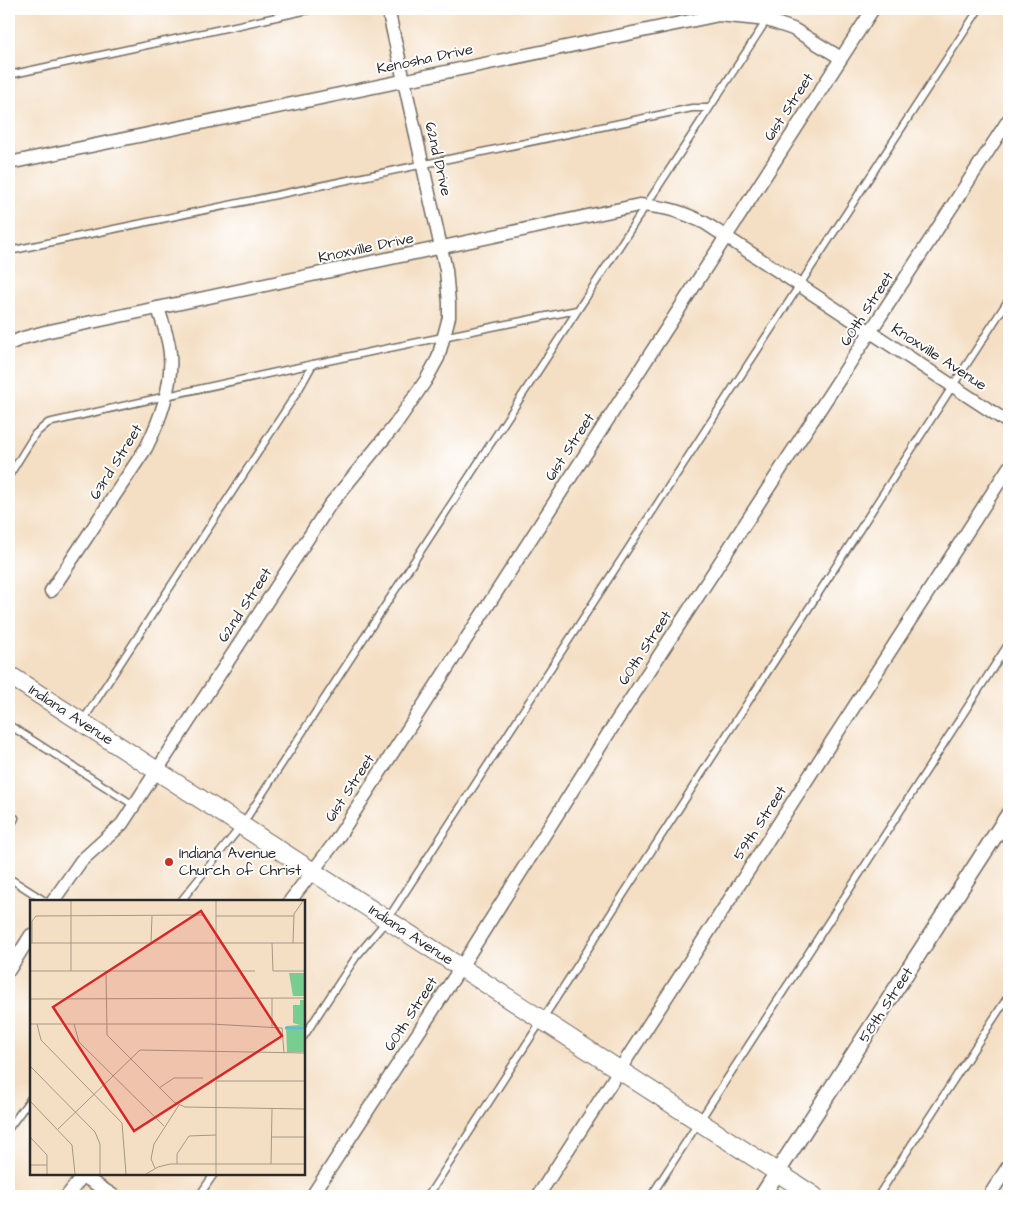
<svg xmlns="http://www.w3.org/2000/svg" width="1018" height="1205" viewBox="0 0 1018 1205" font-family="'Architects Daughter',sans-serif">
<style>
.lines{fill:none;stroke-linecap:round;stroke-linejoin:round}
.service-casing{stroke:#716a61;stroke-width:9}
.minor-casing{stroke:#716a61;stroke-width:15}
.tertiary-casing{stroke:#716a61;stroke-width:18}
.secondary-casing{stroke:#716a61;stroke-width:20}
.service{stroke:#fff;stroke-width:6}
.minor{stroke:#fff;stroke-width:12}
.tertiary{stroke:#fff;stroke-width:15}
.secondary{stroke:#fff;stroke-width:18}
.poi-dot{fill:#c8321e;stroke:#fff;stroke-width:2}
.labels{text-anchor:middle;dominant-baseline:central;stroke-width:4;stroke-linejoin:round;paint-order:stroke}
.street-label{font-size:15px;fill:#2b2b2b;stroke:#fff}
.poi-label{font-size:15px;fill:#2b2b2b;stroke:#fff;text-anchor:start}
.inset-river{fill:none;stroke:#5dbadb;stroke-width:2.5}
.inset-road{fill:none;stroke:#a49787;stroke-width:1}
.view{fill:#d62828;fill-opacity:0.15;stroke:#d62828;stroke-width:2.5}
.inset-edge{fill:none;stroke:#2b2b2b;stroke-width:2.5}
</style>
<rect width="100%" height="100%" fill="#fff"/>
<filter id="ink" filterUnits="userSpaceOnUse"><feTurbulence type="fractalNoise" baseFrequency=".02" numOctaves="2"/><feDisplacementMap in="SourceGraphic" scale="10" xChannelSelector="R" yChannelSelector="G"/><feConvolveMatrix kernelMatrix="1 2 1 2 8 2 1 2 1" color-interpolation-filters="sRGB"/></filter>
<filter id="wash" filterUnits="userSpaceOnUse"><feTurbulence type="fractalNoise" baseFrequency=".0096" numOctaves="4" result="noise"/><feDisplacementMap in="SourceGraphic" scale="20" xChannelSelector="R" yChannelSelector="G"/><feGaussianBlur stdDeviation="1.12" result="paint"/><feColorMatrix in="noise" values="0 0 0 0 0 0 0 0 0 0 0 0 0 0 0 0 0 1.4 0 .05"/><feComposite in="paint" operator="in"/></filter>
<g filter="url(#wash)">
<rect width="100%" height="100%" fill="#f4dfc4"/>
</g>
<g filter="url(#ink)">
<g class="lines">
<!-- service casing -->
<g class="service-casing">
<g id="service">
<path d="M9,75l304,-66"/>
<path d="M9,251l683,-143h17"/>
<path d="M9,476l26,-42 13,-11c176,-41 352,-78 529,-113"/>
<path d="M82,722l216,-331 15,-27"/>
<path d="M9,725l126,81"/>
<path d="M9,814l6,4 -6,11"/>
<path d="M9,878l36,23"/>
<path d="M181,901l61,-76 532,-816"/>
<path d="M304,1036l52,-79 31,-37 592,-911"/>
<path d="M9,1128l22,-30"/>
<path d="M199,1196l15,-22"/>
<path d="M428,1196l581,-897"/>
<path d="M651,1196l358,-553"/>
<path d="M878,1196l131,-201"/>
</g>
</g>
<!-- minor casing -->
<g class="minor-casing">
<g id="minor">
<path d="M9,163l710,-148 48,5 26,9 48,29"/>
<path d="M9,344l14,-6 22,-6 594,-127c28,2 41,6 66,18l304,200"/>
<path d="M51,591l95,-143c15,-30 29,-67 23,-102 -2,-12 -7,-25 -11,-38"/>
<path d="M53,901l28,-40 41,-37 207,-318 66,-81 31,-45 12,-22 11,-41v-14l-3,-33 -58,-261"/>
<path d="M290,901l45,-59 538,-833"/>
<path d="M9,970l22,-35"/>
<path d="M83,1176l31,20"/>
<path d="M67,1196l17,-22"/>
<path d="M312,1196l149,-229 147,-233 401,-615"/>
<path d="M538,1196l471,-729"/>
<path d="M989,1196l20,-31"/>
</g>
</g>
<!-- tertiary casing -->
<g class="tertiary-casing">
<path id="tertiary" d="M762,1196l247,-382"/>
</g>
<!-- secondary casing -->
<g class="secondary-casing">
<path id="secondary" d="M9,675l805,521"/>
</g>
<!-- service -->
<use href="#service" class="service"/>
<!-- minor -->
<use href="#minor" class="minor"/>
<!-- tertiary -->
<use href="#tertiary" class="tertiary"/>
<!-- secondary -->
<use href="#secondary" class="secondary"/>
</g>
</g>
<!-- markers -->
<circle class="poi-dot" cx="169" cy="862" r="5"/>
<g class="labels">
<!-- street labels -->
<g class="street-label">
<text transform="translate(425 59) rotate(-12)">Kenosha Drive</text>
<text transform="translate(789 107) rotate(-57)">61st Street</text>
<text transform="translate(438 159) rotate(77)">62nd Drive</text>
<text transform="translate(366 248) rotate(-12)">Knoxville Drive</text>
<text transform="translate(867 309) rotate(-57)">60th Street</text>
<text transform="translate(939 357) rotate(33)">Knoxville Avenue</text>
<text transform="translate(570 447) rotate(-57)">61st Street</text>
<text transform="translate(116 462) rotate(-58)">63rd Street</text>
<text transform="translate(245 605) rotate(-57)">62nd Street</text>
<text transform="translate(645 648) rotate(-57)">60th Street</text>
<text transform="translate(71 715) rotate(33)">Indiana Avenue</text>
<text transform="translate(350 788) rotate(-57)">61st Street</text>
<text transform="translate(760 823) rotate(-57)">59th Street</text>
<text transform="translate(411 935) rotate(33)">Indiana Avenue</text>
<text transform="translate(886 1005) rotate(-57)">58th Street</text>
<text transform="translate(411 1014) rotate(-57)">60th Street</text>
</g>
<!-- poi labels -->
<g class="poi-label">
<text x="179" y="853">Indiana Avenue<tspan x="179" dy="17">Church of Christ</tspan></text>
</g>
</g>
<!-- overview -->
<g transform="translate(30 900)">
<rect width="275" height="275" fill="#f4dfc4"/>
<path d="M259,73h16v23h-12zM270,100h5v52h-18l-1,-26 14,-1 -7,-2v-18h7z" fill="#78cd90"/>
<path class="inset-river" d="M255,128h20"/>
<path class="inset-road" d="M41,1v70M186,1v273M186,16h78M0,43h275M2,43v-22l4,-5 169,-1M121,43l1,-27M242,43l1,28h32M263,43l1,-29 9,-13M0,71h225M76,71l1,64 67,67 11,5 120,2M0,99l275,-1M0,124h181l71,4 2,25M7,124l4,16 81,83 4,51M44,124l5,18 85,84M242,128v-30M0,166l65,66 5,12v30M186,181h89M129,188l15,-10h29M0,201l42,44 3,29M28,229l82,-79 165,3M0,237l17,18v19M241,237h34M147,264v-10l12,-18 27,-1M241,264l1,-55M0,265h17M125,268l-4,-9 3,-15 25,-39M116,274l12,-7 12,-3h135"/>
<path class="view" d="M171,11l81,125 -148,95 -81,-124z"/>
<rect width="275" height="275" class="inset-edge"/>
</g>
<!-- margin -->
<rect width="1018" height="1205" fill="none" stroke="#fff" stroke-width="30"/>
</svg>
